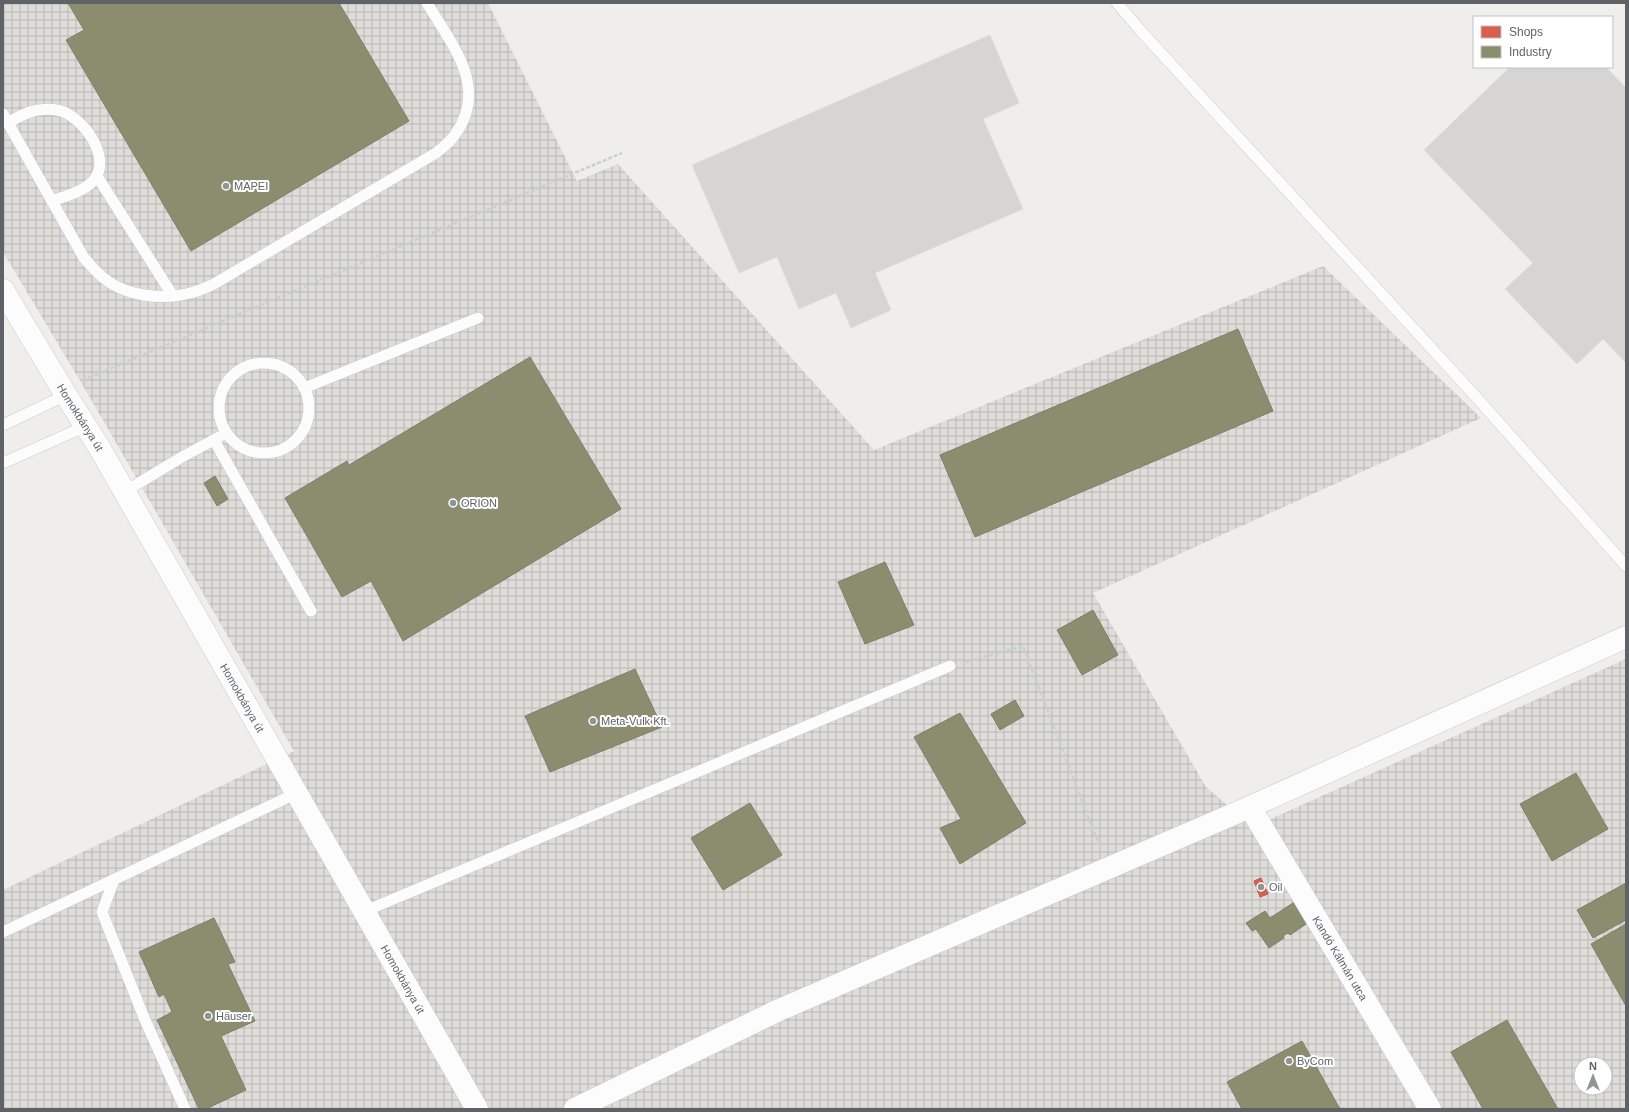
<svg xmlns="http://www.w3.org/2000/svg" width="1629" height="1112" viewBox="0 0 1629 1112" font-family="Arial,sans-serif">
<style>
.industrial{fill:url(#industrial-grid);fill-rule:evenodd}
.shops{fill:#d6604d;stroke:#b26155}
.industry{fill:#8c8c6e;stroke:#7e806c}
.building{fill:#d6d5d3;stroke:#deddd9}
.lines{fill:none;stroke-linecap:round;stroke-linejoin:round}
.service-casing{stroke:#cbcccc;stroke-width:12}
.minor-casing{stroke:#cbcccc;stroke-width:23}
.secondary-casing{stroke:#cacacb;stroke-width:23}
.path{stroke:#cacfcc;stroke-width:2.5;stroke-dasharray:4 2;stroke-linecap:butt}
.service{stroke:#fdfcfc;stroke-width:11}
.minor{stroke:#fdfcfc;stroke-width:22}
.secondary{stroke:#fdfcfc;stroke-width:22}
.poi-dot{fill:#919496;stroke:#fff;stroke-width:1.5}
.labels{text-anchor:middle;dominant-baseline:central;stroke-width:4;stroke-linejoin:round;paint-order:stroke}
.poi-label{font-size:11px;fill:#5f6368;stroke:#fff;text-anchor:start}
.street-label{font-size:11px;fill:#5f6368;stroke:#fff}
</style>
<defs>
<pattern id="industrial-grid" width="8" height="8" patternUnits="userSpaceOnUse"><rect width="8" height="8" fill="#dfddda"/><path d="M0 4h8M4 0v8" fill="none" stroke="#b8b7b5"/></pattern>
</defs>
<rect width="100%" height="100%" fill="#efeeea"/>
<!-- industrial -->
<path class="industrial" d="M3,3h485l89,178 41,-17 256,286 449,-184 158,152 -388,175 113,194 47,40 373,-168v450h-1623v-219l291,-139 -209,-362 -82,-137zM1581,1064h24v24h-24z"/>
<!-- shops -->
<path class="shops" d="M1261,878l7,16 -8,3 -6,-16z"/>
<!-- industry -->
<g class="industry">
<path d="M68,3h271l70,118 -218,130 -125,-211 18,-10z"/>
<path d="M1238,329l35,82 -298,126 -35,-82z"/>
<path d="M530,357l91,152 -218,132 -32,-60 -29,16 -57,-99 62,-37 2,4z"/>
<path d="M215,476l13,23 -11,7 -13,-23z"/>
<path d="M885,562l29,63 -49,19 -27,-62z"/>
<path d="M1093,610l25,45 -36,20 -25,-45z"/>
<path d="M635,669l27,58 -112,45 -25,-56z"/>
<path d="M1015,700l9,16 -24,14 -9,-16z"/>
<path d="M960,713l66,110 -66,41 -20,-36 21,-9 -47,-82z"/>
<path d="M1576,773l32,56 -56,32 -32,-57z"/>
<path d="M750,803l32,52 -59,35 -32,-52z"/>
<path d="M1626,883v37l-33,18 -16,-28z"/>
<path d="M1296,901l13,21 -19,13 -2,-2 -5,3 1,2 -15,10 -13,-19 -4,2 -6,-8 19,-12 5,7z"/>
<path d="M214,918l21,44 -7,2 27,57 -34,15 25,54 -40,19h-7l-42,-89 15,-8 -8,-18 -5,3 -20,-45z"/>
<path d="M1626,924v82l-35,-62z"/>
<path d="M1507,1020l51,89h-75l-32,-57z"/>
<path d="M1302,1041l38,68h-98l-15,-27z"/>
</g>
<!-- building -->
<g class="building">
<path d="M990,35l29,68 -36,16 40,90 -148,64 16,37 -40,18 -15,-35 -37,16 -22,-52 -38,16 -47,-108z"/>
<path d="M1510,67h96l20,21v275l-23,-24 -26,25 -72,-75 28,-26 -109,-113z"/>
</g>
<g class="lines">
<!-- service casing -->
<g class="service-casing">
<g id="service">
<path d="M1117,3l23,27 337,368 149,168"/>
<path d="M3,114l81,144c5,5 9,11 15,16 24,23 64,27 95,18 7,-2 13,-5 20,-8l222,-131c6,-5 13,-10 18,-17 36,-48 -2,-91 -27,-133"/>
<path d="M8,123c16,-10 29,-16 49,-13 25,4 57,49 36,71 -10,11 -28,15 -41,20"/>
<path d="M97,176l76,120"/>
<circle cx="264" cy="408" r="45"/>
<path d="M304,388l174,-70"/>
<path d="M3,425l63,-30"/>
<path d="M214,440l97,171"/>
<path d="M3,463l83,-37"/>
<path d="M124,492l58,-35 37,-20"/>
<path d="M114,880l-12,32 43,108 40,89"/>
<path d="M365,911l585,-245"/>
<path d="M3,932l294,-139"/>
</g>
</g>
<!-- minor casing -->
<g class="minor-casing">
<g id="minor">
<path id="s1" d="M3,290l63,105 33,52 378,662"/>
<path id="s2" d="M1250,807l180,302"/>
</g>
</g>
<!-- secondary casing -->
<g class="secondary-casing">
<path id="secondary" d="M575,1109l204,-99 471,-203 376,-170"/>
</g>
<!-- path -->
<g class="path">
<path d="M83,380l539,-227"/>
<path d="M966,662l57,-16 72,189 6,12"/>
</g>
<!-- service -->
<use href="#service" class="service"/>
<!-- minor -->
<use href="#minor" class="minor"/>
<!-- secondary -->
<use href="#secondary" class="secondary"/>
</g>
<!-- markers -->
<g class="poi-dot">
<circle cx="226" cy="186" r="4"/>
<circle cx="453" cy="503" r="4"/>
<circle cx="593" cy="721" r="4"/>
<circle cx="1261" cy="887" r="4"/>
<circle cx="208" cy="1016" r="4"/>
<circle cx="1289" cy="1061" r="4"/>
</g>
<g class="labels">
<!-- poi labels -->
<g class="poi-label">
<text x="234" y="186">MAPEI</text>
<text x="461" y="503">ORION</text>
<text x="601" y="721">Meta-Vulk Kft.</text>
<text x="1269" y="887">Oil</text>
<text x="216" y="1016">Häuser</text>
<text x="1297" y="1061">ByCom</text>
</g>
<!-- street labels -->
<g class="street-label">
<text stroke="none"><textPath href="#s1" startOffset="149">Homokbánya út</textPath></text>
<text stroke="none"><textPath href="#s1" startOffset="473">Homokbánya út</textPath></text>
<text stroke="none"><textPath href="#s2" startOffset="176">Kandó Kálmán utca</textPath></text>
<text stroke="none"><textPath href="#s1" startOffset="797">Homokbánya út</textPath></text>
</g>
</g>
<!-- border -->
<rect width="1629" height="1112" fill="none" stroke="#5f6368" stroke-width="8"/>
<!-- legend -->
<rect x="1473" y="16" width="140" height="52" fill="#ffffff" stroke="#bfc1c3"/>
<rect x="1481" y="26" width="20" height="12" fill="#d6604d" stroke="#bfc1c3"/>
<text x="1509" y="36" font-size="12" fill="#5f6368">Shops</text>
<rect x="1481" y="46" width="20" height="12" fill="#8c8c6e" stroke="#bfc1c3"/>
<text x="1509" y="56" font-size="12" fill="#5f6368">Industry</text>
<!-- north arrow -->
<g transform="translate(1593 1076)"><circle r="19" fill="#ffffff" stroke="#bfc1c3"/>
<path d="M0-3L7 15L0 10L-7 15Z" fill="#919496"/>
<text y="-6" font-size="11" font-weight="bold" text-anchor="middle" fill="#5f6368">N</text>
</g>
</svg>
